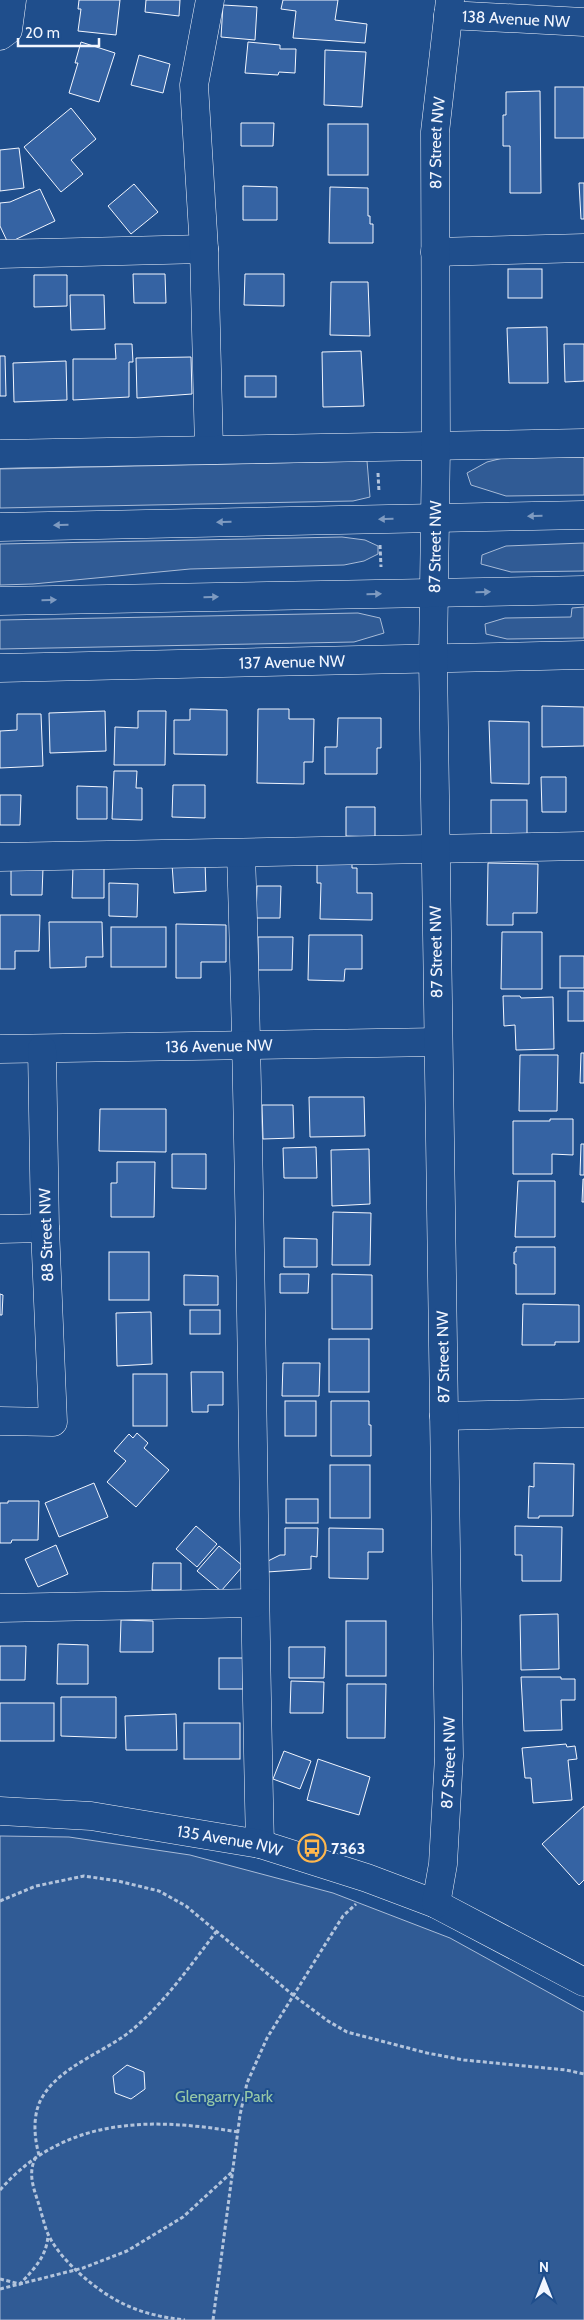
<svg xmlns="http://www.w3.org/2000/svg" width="584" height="2320" viewBox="0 0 584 2320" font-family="Cabin,sans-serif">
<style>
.built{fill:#305b95;stroke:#a8bbd7}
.building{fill:#3563a3;stroke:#f2f6ff}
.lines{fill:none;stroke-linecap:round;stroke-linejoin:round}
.minor-casing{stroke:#f2f6ff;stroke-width:29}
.major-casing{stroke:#f2f6ff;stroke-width:29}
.path{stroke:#b3c4dc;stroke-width:3;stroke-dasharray:4 2.5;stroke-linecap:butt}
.minor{stroke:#1f4e8c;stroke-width:28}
.major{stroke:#1f4e8c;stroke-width:28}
.oneway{fill:#7e9ac0}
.labels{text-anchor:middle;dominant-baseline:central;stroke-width:4;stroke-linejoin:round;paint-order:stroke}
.street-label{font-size:16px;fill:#f2f6ff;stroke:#1f4e8c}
.poi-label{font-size:16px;font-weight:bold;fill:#f2f6ff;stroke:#1f4e8c;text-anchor:start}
.park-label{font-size:16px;fill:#97c8a6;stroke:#1f4e8c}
</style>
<rect width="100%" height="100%" fill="#1f4e8c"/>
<!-- built -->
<g class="built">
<path d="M584,457v38l-78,1 -35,-11 -4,-12 20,-11 16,-4z"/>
<path d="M367,461l3,36 -17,4 -353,7v-39z"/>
<path d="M342,537l23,3 13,6v8l-14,7 -20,4 -154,4 -157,15 -33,1v-41z"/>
<path d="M584,543v28l-73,1 -30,-8 1,-9 24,-9z"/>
<path d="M584,607v31l-77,1 -21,-5 -1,-10 20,-6 66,-1 1,-9z"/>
<path d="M358,613l22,5 4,15 -30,9 -354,7v-29z"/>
<path d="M0,1836l69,1 121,18 143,38 117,45 134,74v308h-584z"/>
</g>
<!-- building -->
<g class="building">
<path d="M79,0h41l-4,35 -38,-4 3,-22h-3z"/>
<path d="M146,0h34l-1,16 -34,-4z"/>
<path d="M283,0h55l-3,20 32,4 -2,19 -72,-5 3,-27 -15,-2z"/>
<path d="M223,5l34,2 -2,33 -34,-3z"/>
<path d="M81,42l34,11 -16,49 -30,-9 9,-30h-3z"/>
<path d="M248,42l32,3v4h16l-1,24 -16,-1 -1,3 -33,-2z"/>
<path d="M325,50l41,2 -4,55 -38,-2z"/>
<path d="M139,55l31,9 -7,29 -32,-8z"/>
<rect x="555" y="87" width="29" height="51"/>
<path d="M540,91l1,102h-31v-47h-7v-31h3v-23z"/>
<path d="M71,108l25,31 -25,21 12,14 -22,18 -37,-45z"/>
<path d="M241,123h33l-1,23h-32z"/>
<rect x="328" y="124" width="40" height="51"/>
<path d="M19,148l5,40 -24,3v-41z"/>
<path d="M579,183h5v36h-3z"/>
<path d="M134,184l24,28 -27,22 -23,-28z"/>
<path d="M243,186l34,1v33h-34z"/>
<path d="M330,187l38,1v28h2v8h3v19h-44z"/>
<path d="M40,189l15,32 -47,22 -8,-17v-23l10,-1z"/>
<rect x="508" y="269" width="34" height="29"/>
<path d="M133,274h32l1,29h-32z"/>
<path d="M245,274h39v32l-40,-1z"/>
<path d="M34,275h33v31l-33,1z"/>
<path d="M331,282h37l2,54 -40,-1z"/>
<path d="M70,295h34l1,34 -34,1z"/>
<path d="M547,327l1,56h-39l-2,-55z"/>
<path d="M115,344h17l1,18h-4v35l-56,3v-41h43z"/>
<path d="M564,344h20v37l-19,1z"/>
<path d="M361,351l3,55 -41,1 -1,-55z"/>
<path d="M0,356h5l1,40h-6z"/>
<path d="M191,357l1,37 -55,4 -1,-40z"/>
<path d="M66,361l1,39 -53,2 -1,-39z"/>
<rect x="245" y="376" width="31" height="21"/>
<path d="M542,706l42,1v39l-42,1z"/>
<path d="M190,709l37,1v45l-53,-1v-34h16z"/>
<path d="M258,709h31v10h25l-1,43h-9v22l-47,-1z"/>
<path d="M105,711l1,40 -56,2 -1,-40z"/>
<path d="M138,711h28l-1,54h-51l1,-38 23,1z"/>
<path d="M17,714h24l2,52 -43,2v-37l17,-1z"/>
<path d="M338,718h43v30h-4v26h-52v-27h12z"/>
<path d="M489,721l40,1v62l-38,-1z"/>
<path d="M114,771h23l-1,17h6v32l-30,-1z"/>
<path d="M541,777h25v35h-24z"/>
<path d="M173,785h32v33l-33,-1z"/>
<path d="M77,786l30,1v32h-30z"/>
<path d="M0,795h21l-1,30h-20z"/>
<rect x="491" y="800" width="36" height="35"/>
<path d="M346,807h29v30l-29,-1z"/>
<path d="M205,862l1,29 -32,2 -2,-29z"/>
<path d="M317,863h35v5h5v25h15v27l-52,-1 1,-36h-4z"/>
<path d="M488,863l50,1 -1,49h-24v12h-26z"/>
<path d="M73,866l31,1v31h-32z"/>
<path d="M11,868h32l-1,27h-31z"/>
<path d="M109,883l29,1 -1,33 -28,-1z"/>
<path d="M257,886h24l-1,32h-24z"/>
<path d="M0,915h40l-1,36h-24v18h-15z"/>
<path d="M49,922h53l1,35h-17v10l-36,1z"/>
<path d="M176,924l50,1v37h-25v16h-25z"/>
<rect x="111" y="927" width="55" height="40"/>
<path d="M502,932h40v57h-41z"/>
<path d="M309,935h53v34h-17l-1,12 -36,-1z"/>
<path d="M258,937h35l-1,33h-34z"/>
<rect x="560" y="956" width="24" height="32"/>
<rect x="568" y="991" width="16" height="30"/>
<path d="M503,996h17l1,2 32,-1 1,52 -38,1 -1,-25 -11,1z"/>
<path d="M581,1053h3v30h-4z"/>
<path d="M520,1055h38l-1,56h-38z"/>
<path d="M309,1097h55l1,39 -55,1z"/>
<path d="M262,1105h31l1,33 -31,1z"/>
<path d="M100,1109h66v43l-67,-1z"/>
<path d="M550,1119h23v36l-21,-1v20h-39v-53h37z"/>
<path d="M581,1144h3v31h-4z"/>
<path d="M316,1147l1,31h-33l-1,-30z"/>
<path d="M369,1149l1,55 -38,2 -1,-56z"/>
<path d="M172,1154h34v35l-34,-1z"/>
<path d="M117,1162h38l-1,55h-43v-34h6z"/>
<path d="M583,1179h1v23h-2z"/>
<path d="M518,1181h37v56h-40z"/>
<path d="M333,1212l38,1 -1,52h-38z"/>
<path d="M284,1238l33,1v28h-33z"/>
<path d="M516,1247h39v47h-39v-30h-2v-12h2z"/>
<rect x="109" y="1252" width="40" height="48"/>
<path d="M280,1274h29l-1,19h-28z"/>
<path d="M332,1274l40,1v54h-40z"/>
<path d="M184,1275l34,1v29h-34z"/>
<path d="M0,1294l3,1 -1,20h-2z"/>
<path d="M523,1304l56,1v37h-24v3h-33z"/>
<rect x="190" y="1310" width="30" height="24"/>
<path d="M151,1312l1,52 -35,2 -1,-53z"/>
<rect x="329" y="1339" width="40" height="53"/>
<path d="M283,1363h37l-1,33h-37z"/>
<path d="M191,1372h32v33h-15v7h-16z"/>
<rect x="133" y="1374" width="34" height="52"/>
<rect x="285" y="1401" width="31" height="35"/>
<path d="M331,1401h38v24h2v31h-40z"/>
<path d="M137,1433l11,10 -4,5 25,22 -33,37 -29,-25 19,-21 -12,-10 15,-17 4,4z"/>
<path d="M534,1463l40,1 -1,52h-34v2h-11l1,-32 5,1z"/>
<rect x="330" y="1465" width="40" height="53"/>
<path d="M94,1483l14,34 -49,20 -14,-34z"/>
<rect x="286" y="1499" width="32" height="24"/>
<path d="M8,1501h31l-1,39h-26l-1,3h-11v-40h8z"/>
<path d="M196,1526l21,18 -20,23 -21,-18z"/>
<path d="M515,1526l47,1 -1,54h-39v-26h-7z"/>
<path d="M285,1528h33l-1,29 -6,-1v13l-44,3 1,-11 12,-6h5z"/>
<path d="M329,1528l54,1v23h-15v27l-39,-1z"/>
<path d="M56,1545l12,29 -30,13 -13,-28z"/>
<path d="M219,1546l24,20 -22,25 -24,-20z"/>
<path d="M153,1563h28v27h-29z"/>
<path d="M558,1614l1,55 -38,1 -1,-55z"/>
<path d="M121,1620l32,1v31h-33z"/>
<rect x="346" y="1621" width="40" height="55"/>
<path d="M58,1644l30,1v39h-31z"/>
<path d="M0,1646h26l-1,34h-25z"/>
<path d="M289,1647h36l-1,31h-35z"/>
<rect x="219" y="1658" width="24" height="31"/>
<path d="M521,1677h40v2h14v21h-14l1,30 -38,1z"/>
<path d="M291,1681l33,1 -1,31h-33z"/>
<path d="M347,1684h39l-1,54h-38z"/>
<path d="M61,1697h55v41l-55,-2z"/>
<rect x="0" y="1703" width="54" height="38"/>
<path d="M176,1714l1,36h-51l-1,-34z"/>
<rect x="184" y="1723" width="56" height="36"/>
<path d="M566,1744l1,3 8,-1 2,13 -9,1 4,40 -39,3 -2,-25h-6l-3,-30z"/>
<path d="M284,1751l27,10 -11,28 -27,-10z"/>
<path d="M318,1759l52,18 -11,38 -52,-15z"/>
<path d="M584,1806v74l-5,5 -37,-41z"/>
<path d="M127,2065l17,7 1,17 -14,10 -16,-6 -2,-17z"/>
</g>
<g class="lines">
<!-- minor casing -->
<g class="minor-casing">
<g id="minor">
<path id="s1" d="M448,15l136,7"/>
<path d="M0,36l8,-6 4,-30"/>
<path d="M435,252l149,-4"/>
<path d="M0,254l204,-5"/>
<path d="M209,449l-5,-200 -10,-164 16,-85"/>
<path d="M0,454l584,-11"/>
<path id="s2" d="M0,668l584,-13"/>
<path d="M241,854c11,330 11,660 19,990"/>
<path d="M0,857l584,-11"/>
<path id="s3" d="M0,1049l438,-7"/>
<path d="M0,1229l45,-1"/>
<path d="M444,1416l140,-3"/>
<path d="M0,1421l53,1 -8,-194 -3,-179"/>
<path d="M0,1608l254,-5"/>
<path id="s4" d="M0,1811l91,5 169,28 107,34 69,26 148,78"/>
<path id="s5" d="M436,1904l7,-40 6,-108 -16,-1097 3,-212 -1,-315 15,-132"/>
</g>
</g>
<!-- major casing -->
<g class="major-casing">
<g id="major">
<path d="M0,527l584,-12"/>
<path d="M0,601l584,-11"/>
</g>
</g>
<!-- path -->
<g class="path">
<path d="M378,473l1,19"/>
<path d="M380,545l1,22"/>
<path d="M0,1901l36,-15 48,-10 34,5 41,10 27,15 107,89 35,26 19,11 80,21 37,7 102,10 18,4"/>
<path d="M39,2155c-5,-18 -7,-42 4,-59 18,-30 62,-44 89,-66 33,-28 58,-64 84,-98"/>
<path d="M36,2157c-9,16 -2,32 3,48 3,9 5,20 9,29 7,15 19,28 31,39 34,30 61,42 106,47"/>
<path d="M0,2190c64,-73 149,-73 238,-58"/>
<path d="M0,2279l20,5c14,-15 27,-28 28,-49"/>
<path d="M0,2289l83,-21 44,-17 56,-34 49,-45"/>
<path d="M213,2320l27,-205 7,-32 20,-45 64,-103 12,-19 13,-12"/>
</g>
<!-- minor -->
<use href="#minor" class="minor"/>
<!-- major -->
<use href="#major" class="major"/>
</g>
<!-- one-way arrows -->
<defs><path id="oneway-solid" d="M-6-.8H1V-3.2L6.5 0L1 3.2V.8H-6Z" transform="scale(1.25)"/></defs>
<g class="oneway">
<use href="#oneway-solid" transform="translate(535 516) rotate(179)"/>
<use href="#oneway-solid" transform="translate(386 519) rotate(179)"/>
<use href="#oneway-solid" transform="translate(224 522) rotate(179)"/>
<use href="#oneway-solid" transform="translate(61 525) rotate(179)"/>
<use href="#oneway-solid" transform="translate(483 592) rotate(-1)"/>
<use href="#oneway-solid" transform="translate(374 594) rotate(-1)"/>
<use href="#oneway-solid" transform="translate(211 597) rotate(-1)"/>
<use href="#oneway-solid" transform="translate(49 600) rotate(-1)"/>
</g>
<!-- icons -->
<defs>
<g id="bus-ring" transform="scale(1.4375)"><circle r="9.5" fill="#1f4e8c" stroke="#ffb74d" stroke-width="1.5"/><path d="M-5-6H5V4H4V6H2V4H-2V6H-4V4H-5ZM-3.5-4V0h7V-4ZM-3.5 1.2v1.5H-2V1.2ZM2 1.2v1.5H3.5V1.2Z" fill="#ffb74d"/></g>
</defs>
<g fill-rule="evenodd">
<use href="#bus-ring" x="312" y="1848"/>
</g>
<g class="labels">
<!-- street labels -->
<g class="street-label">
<text stroke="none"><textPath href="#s1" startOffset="68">138 Avenue NW</textPath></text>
<text stroke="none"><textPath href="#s5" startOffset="1762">87 Street NW</textPath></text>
<text stroke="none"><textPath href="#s5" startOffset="1358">87 Street NW</textPath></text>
<text stroke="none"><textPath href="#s2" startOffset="292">137 Avenue NW</textPath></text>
<text transform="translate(436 952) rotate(-91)">87 Street NW</text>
<text stroke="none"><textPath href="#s3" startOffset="219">136 Avenue NW</textPath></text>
<text transform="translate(46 1235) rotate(-92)">88 Street NW</text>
<text transform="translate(443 1357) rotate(-91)">87 Street NW</text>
<text stroke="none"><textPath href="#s5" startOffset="142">87 Street NW</textPath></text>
<text stroke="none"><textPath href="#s4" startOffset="232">135 Avenue NW</textPath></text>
</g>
<!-- poi labels -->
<g class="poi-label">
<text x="331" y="1848">7363</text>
</g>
<!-- park labels -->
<g class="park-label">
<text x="224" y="2096">Glengarry Park</text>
</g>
</g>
<!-- north arrow -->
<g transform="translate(544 2280)" stroke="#1f4e8c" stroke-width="4" paint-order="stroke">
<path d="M0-4L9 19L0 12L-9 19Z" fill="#f2f6ff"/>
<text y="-8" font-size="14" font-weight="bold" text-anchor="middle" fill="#f2f6ff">N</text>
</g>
<!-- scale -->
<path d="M18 38v8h81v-8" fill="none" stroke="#f2f6ff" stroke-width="2.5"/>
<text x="25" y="38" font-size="15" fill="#f2f6ff" stroke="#1f4e8c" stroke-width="4" paint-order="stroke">20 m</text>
</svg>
